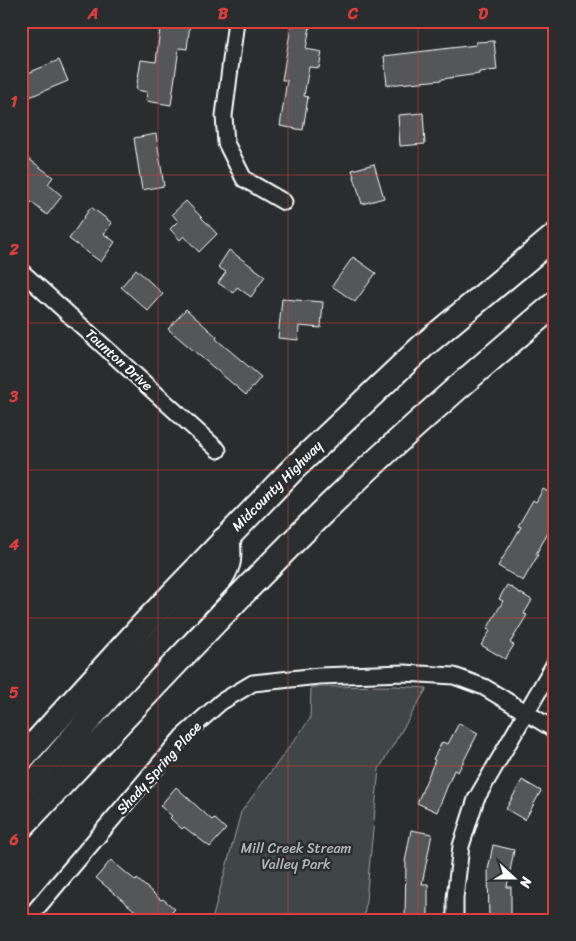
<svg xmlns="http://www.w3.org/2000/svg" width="576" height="941" viewBox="0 0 576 941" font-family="Sriracha,sans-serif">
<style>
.green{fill:#414445;stroke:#a0a2a2}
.building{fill:#555758;stroke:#fff}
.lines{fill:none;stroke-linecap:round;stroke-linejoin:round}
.minor-casing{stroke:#fff;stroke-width:19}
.primary-casing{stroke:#fff;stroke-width:28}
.minor{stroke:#2a2d2e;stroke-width:15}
.primary{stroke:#2a2d2e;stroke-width:24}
.grid{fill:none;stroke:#da3e3e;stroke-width:1;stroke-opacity:0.55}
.labels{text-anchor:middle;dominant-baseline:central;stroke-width:5;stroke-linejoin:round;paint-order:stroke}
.street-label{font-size:14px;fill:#fff;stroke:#2a2d2e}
.park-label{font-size:14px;fill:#b3b4b5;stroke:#2a2d2e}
.neatline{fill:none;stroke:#da3e3e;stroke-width:2}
.grid-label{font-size:16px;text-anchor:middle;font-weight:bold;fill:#da3e3e}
</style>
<rect width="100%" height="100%" fill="#2a2d2e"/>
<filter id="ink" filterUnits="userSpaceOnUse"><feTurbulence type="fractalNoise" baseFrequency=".02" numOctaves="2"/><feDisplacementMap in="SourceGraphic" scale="10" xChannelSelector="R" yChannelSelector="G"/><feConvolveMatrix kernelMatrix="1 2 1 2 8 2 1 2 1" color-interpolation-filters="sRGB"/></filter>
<g filter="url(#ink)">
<!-- green -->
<path class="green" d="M394,686l33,2 -48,81 -15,151h-152l29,-108 69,-93 1,-32z"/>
<!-- building -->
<g class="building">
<path d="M161,21h25l-1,3h5l-3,25 -8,-1 -8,57 -25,-4 1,-9 -11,-2 5,-30 15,2z"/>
<path d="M292,21h19l-5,28 16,3 -3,16 -10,-1 -5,29 4,1 -5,33 -23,-4 7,-46h-5z"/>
<path d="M494,41l3,29 -18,2v2l-37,5v1l-55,5 -3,-29 92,-11v-3z"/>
<path d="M59,60l9,21 -41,17 -6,-15v-7z"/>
<path d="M423,113l2,31 -25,2 -2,-31z"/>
<path d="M156,134l8,52 -22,4 -8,-52z"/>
<path d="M21,153l32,24 -5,7 14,12 -15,19 -26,-21z"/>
<path d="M374,164l10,34 -22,6 -10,-34z"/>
<path d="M186,201l31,33 -18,18 -15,-16 -4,4 -10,-11 8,-8 -6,-7z"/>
<path d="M91,207l21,16 -8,11 11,8 -14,20 -32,-23z"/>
<path d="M229,250l36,26 -14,21 -14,-10 -4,6 -15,-10 8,-11 -8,-5z"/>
<path d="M353,257l23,16 -21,29 -23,-16z"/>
<path d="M136,269l27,25 -15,17 -27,-24z"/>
<path d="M282,299l41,3 -2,26 -22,-2 -1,14 -20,-2z"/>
<path d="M186,309l31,28 -1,2 45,38 -15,18 -78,-66z"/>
<path d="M543,489l12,7v25l-19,33 2,1 -15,26 -25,-15 23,-39 -3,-1 15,-26 3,2z"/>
<path d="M507,585l25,15 -8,14 3,1 -17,28 4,2 -9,14 -24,-14 9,-14 -3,-2 16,-28 -4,-2z"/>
<path d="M459,723l19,10 -20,39 -4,-2 -17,42 -20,-9 18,-43 -2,-1 9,-17 6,2z"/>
<path d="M522,780l19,11 -16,29 -19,-11z"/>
<path d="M176,787l36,33 2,-2 12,11 -16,18 -26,-20 -2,2 -12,-11 2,-2 -12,-10z"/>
<path d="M411,830l21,4 -10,50h6v34h-23l1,-55 -1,-1z"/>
<path d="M493,845l21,5 -7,37h4v33h-22l-1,-50z"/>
<path d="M111,860l25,21 1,-2 24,21 2,-1 12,10 -3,3 9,8h-35l-38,-32 -12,-10z"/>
</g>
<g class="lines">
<!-- minor casing -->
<g class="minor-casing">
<g id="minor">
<path d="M236,21l-12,95 2,27 18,36 40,23"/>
<path d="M21,271l197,179"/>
<path d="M27,920l156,-184 38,-34 32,-19 66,-7 85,-3 50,3 30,11 71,43"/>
<path d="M455,920v-22l6,-52 15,-47 79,-136"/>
</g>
</g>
<!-- primary casing -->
<g class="primary-casing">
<g id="primary">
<path d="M21,759l125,-137 149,-155 128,-121 132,-110"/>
<path d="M21,799l87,-102 113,-120c8,-13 8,-18 7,-33l-4,-4"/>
<path d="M21,827c102,-108 203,-217 309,-322 72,-70 148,-136 225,-201"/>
</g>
</g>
<!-- minor -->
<use href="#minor" class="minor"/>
<!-- primary -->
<use href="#primary" class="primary"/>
</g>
</g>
<!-- grid -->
<path class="grid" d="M158,21v899M288,21v899M418,21v899M21,175h534M21,323h534M21,470h534M21,618h534M21,766h534"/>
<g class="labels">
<!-- street labels -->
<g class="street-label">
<text transform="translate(119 360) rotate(42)">Taunton Drive</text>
<text transform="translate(277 486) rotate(-45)">Midcounty Highway</text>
<text transform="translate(159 768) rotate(-48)">Shady Spring Place</text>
</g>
<!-- park labels -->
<g class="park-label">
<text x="296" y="848">Mill Creek Stream<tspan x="296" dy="16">Valley Park</tspan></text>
</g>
</g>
<!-- margin -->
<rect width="576" height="941" fill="none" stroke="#2a2d2e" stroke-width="55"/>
<!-- north arrow -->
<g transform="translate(514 878) rotate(111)" stroke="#2a2d2e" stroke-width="4" paint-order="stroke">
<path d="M0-4L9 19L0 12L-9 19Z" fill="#ffffff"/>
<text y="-8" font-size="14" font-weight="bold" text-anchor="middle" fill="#ffffff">N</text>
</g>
<rect x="28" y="28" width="520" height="886" class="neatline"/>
<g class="grid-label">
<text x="93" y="19">A</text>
<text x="223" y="19">B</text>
<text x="353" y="19">C</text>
<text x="483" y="19">D</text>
<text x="14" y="107">1</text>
<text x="14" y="255">2</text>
<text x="14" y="402">3</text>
<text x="14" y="550">4</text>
<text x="14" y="698">5</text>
<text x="14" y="845">6</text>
</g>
</svg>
